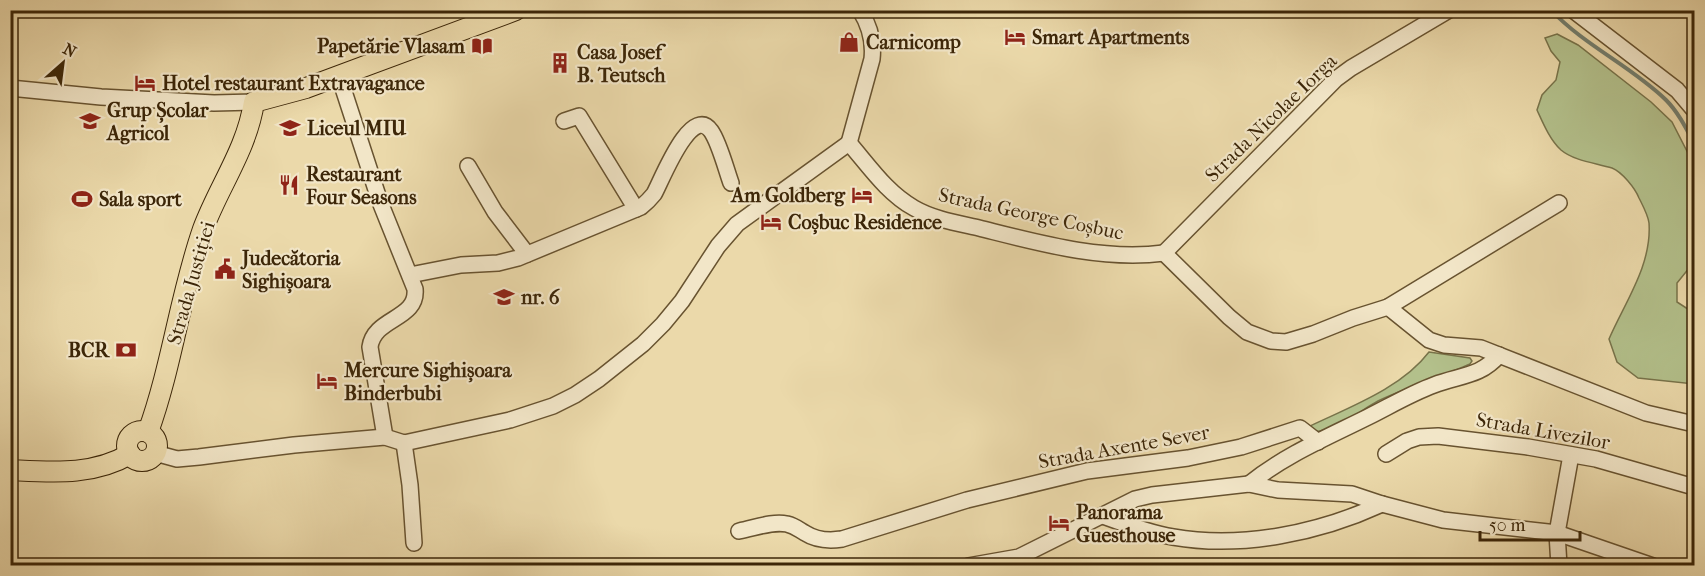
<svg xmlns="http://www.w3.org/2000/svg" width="1705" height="576" viewBox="0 0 1705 576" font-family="'IM FELL French Canon',serif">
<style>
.green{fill:#b3c08b;stroke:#78734a;stroke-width:1.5}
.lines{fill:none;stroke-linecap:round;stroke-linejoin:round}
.stream{stroke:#747e6d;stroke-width:4}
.minor-casing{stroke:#685330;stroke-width:18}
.major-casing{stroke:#3c2608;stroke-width:22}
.minor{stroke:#f2e6c8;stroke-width:15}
.major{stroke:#ebd9aa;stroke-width:20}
.labels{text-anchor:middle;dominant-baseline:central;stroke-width:4.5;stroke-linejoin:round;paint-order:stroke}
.poi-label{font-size:20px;font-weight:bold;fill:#3c2608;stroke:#f2e6c8;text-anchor:start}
.street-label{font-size:20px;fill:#3c2608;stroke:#f2e6c8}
</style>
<rect width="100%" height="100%" fill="#ebd9aa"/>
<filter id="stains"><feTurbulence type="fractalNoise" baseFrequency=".00333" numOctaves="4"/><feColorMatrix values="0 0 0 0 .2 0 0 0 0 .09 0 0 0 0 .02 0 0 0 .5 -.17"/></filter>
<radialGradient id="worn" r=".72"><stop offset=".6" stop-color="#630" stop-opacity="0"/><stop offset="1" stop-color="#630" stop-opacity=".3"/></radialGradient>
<!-- green -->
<g class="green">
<path d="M1557,34l21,11 73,57 21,20 22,43v97l-17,21v19l17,11v71l-56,-6 -21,-16 -8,-23c16,-37 43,-74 40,-116 -1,-8 -6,-17 -10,-25 -4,-10 -17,-26 -27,-30 -16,-5 -38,-7 -51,-18 -11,-10 -18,-27 -24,-40l5,-15 14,-15 4,-18 -9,-11 -6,-13z"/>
<path d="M1429,352l41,6 2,3 -2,3c-30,13 -62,23 -92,37 -18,10 -38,26 -58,30 -6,1 -9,0 -14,-3 41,-20 95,-39 123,-76z"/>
</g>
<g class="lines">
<!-- stream -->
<path class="stream" d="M1551,10c34,36 80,56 115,90 12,12 20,28 28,43"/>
<!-- minor casing -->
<g class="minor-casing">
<g id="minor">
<path d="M1573,10l104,80 17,20"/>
<path d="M339,76l41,126 35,87c3,31 -41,28 -45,58l15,90"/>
<path d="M10,88l91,9 113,6 40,-1"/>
<path d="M564,121l15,-5 57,93"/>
<path d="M849,143c20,23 38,50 65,65 19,11 43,15 65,20 60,15 123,33 185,25"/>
<path d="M849,143l23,-84c2,-18 -2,-33 -12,-49"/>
<path d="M468,166l27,46 32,42"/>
<path d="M1164,253l65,64 18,15 24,9 15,1 27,-8 40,-16 35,-11 171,-104"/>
<path d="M1164,253l172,-174 15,-11 98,-58"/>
<path d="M410,275l51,-10 37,-2 20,-5 123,-51c5,-4 9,-8 13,-13 7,-12 37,-91 57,-63 8,11 15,38 20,52"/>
<path d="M1388,307l41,33 15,5 37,3 165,65 48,11"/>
<path d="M404,443l6,42 4,58"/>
<path d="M155,453l22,6 22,-2 95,-12 91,-8 19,6 106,-23 43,-14 22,-11 24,-16 44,-35 20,-20 19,-23 36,-55 19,-22 112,-81"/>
<path d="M1386,454l21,-13 12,-4 19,-1 90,11 68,12 98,28"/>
<path d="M1249,484c36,-29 79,-47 119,-67 22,-11 44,-24 66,-32 26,-10 46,-8 65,-30"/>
<path d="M1103,516c22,8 46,17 70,21 69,12 146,-4 209,-33"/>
<path d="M739,531c16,-3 33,-10 48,-7 8,2 11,5 18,9 11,7 24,8 37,6l125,-39 120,-29 101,-13 53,-11 59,-19 18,14"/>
<path d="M968,566l51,-9 116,-58 17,-4 97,-11 29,6 74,4 30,10 61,16 114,13 96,33"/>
<path d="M1559,566l-2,-33 14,-78"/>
</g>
</g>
<!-- major casing -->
<g class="major-casing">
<g id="major">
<circle cx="142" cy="446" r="15"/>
<path d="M148,432c24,-66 32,-137 55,-203 16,-43 44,-80 51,-127l52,-14 210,-78"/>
<path d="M10,470c42,2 83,6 120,-16"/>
</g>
</g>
<!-- minor -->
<use href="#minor" class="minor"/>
<!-- major -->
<use href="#major" class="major"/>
</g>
<!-- icons -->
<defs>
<g id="hotel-bare" transform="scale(1.62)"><path d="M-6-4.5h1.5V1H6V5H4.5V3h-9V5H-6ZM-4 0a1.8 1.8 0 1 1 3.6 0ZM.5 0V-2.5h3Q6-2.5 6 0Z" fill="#8f2418" stroke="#f2e6c8" stroke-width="2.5" paint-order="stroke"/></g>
<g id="shop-bare" transform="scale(1.62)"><path d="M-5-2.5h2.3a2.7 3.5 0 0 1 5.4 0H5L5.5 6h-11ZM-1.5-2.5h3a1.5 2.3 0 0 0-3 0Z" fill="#8f2418" stroke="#f2e6c8" stroke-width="2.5" paint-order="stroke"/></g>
<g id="library-bare" transform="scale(1.62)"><path d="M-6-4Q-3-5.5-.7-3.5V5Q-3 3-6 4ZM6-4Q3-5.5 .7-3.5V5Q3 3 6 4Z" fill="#8f2418" stroke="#f2e6c8" stroke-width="2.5" paint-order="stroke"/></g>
<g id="building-bare" transform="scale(1.62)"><path d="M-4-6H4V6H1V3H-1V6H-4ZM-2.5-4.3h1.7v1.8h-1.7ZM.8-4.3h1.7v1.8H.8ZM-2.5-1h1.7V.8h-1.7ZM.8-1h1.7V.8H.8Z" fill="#8f2418" stroke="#f2e6c8" stroke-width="2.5" paint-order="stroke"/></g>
<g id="school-bare" transform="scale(1.62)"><path d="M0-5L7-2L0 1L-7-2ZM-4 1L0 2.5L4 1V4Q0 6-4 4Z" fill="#8f2418" stroke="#f2e6c8" stroke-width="2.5" paint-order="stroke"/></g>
<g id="restaurant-bare" transform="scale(1.62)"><path d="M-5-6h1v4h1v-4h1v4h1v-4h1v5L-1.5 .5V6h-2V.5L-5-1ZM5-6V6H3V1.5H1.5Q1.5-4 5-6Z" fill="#8f2418" stroke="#f2e6c8" stroke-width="2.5" paint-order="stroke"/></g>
<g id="stadium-bare" transform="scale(1.62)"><path d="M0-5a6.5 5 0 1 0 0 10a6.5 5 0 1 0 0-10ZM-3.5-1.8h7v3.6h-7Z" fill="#8f2418" stroke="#f2e6c8" stroke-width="2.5" paint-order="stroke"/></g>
<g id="civic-bare" transform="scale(1.62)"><path d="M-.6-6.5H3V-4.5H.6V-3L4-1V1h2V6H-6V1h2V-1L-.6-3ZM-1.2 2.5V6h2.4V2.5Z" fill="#8f2418" stroke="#f2e6c8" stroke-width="2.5" paint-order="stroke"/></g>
<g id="bank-bare" transform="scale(1.62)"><path d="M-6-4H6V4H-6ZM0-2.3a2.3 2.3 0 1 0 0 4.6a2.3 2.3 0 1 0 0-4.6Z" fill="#8f2418" stroke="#f2e6c8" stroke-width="2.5" paint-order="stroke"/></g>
</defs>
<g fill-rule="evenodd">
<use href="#hotel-bare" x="1015" y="37"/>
<use href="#shop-bare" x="849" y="42"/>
<use href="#library-bare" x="482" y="46"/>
<use href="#building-bare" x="560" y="63"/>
<use href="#hotel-bare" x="145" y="83"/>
<use href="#school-bare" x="90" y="121"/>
<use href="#school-bare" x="290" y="128"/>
<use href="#restaurant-bare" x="289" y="185"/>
<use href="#hotel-bare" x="862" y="195"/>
<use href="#stadium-bare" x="82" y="199"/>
<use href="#hotel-bare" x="771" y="222"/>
<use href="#civic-bare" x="225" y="269"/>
<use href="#school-bare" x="504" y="297"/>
<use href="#bank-bare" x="126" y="350"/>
<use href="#hotel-bare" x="327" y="381"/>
<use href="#hotel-bare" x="1059" y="523"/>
</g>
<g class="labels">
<!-- poi labels -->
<g class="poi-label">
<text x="1032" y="37">Smart Apartments</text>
<text x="866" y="42">Carnicomp</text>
<text x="465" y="46" text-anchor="end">Papetărie Vlasam</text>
<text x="577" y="52">Casa Josef<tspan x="577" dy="23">B. Teutsch</tspan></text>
<text x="162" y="83">Hotel restaurant Extravagance</text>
<text x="107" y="110">Grup Școlar<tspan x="107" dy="23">Agricol</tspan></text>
<text x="307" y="128">Liceul MIU</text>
<text x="306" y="174">Restaurant<tspan x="306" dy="23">Four Seasons</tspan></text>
<text x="845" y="195" text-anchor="end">Am Goldberg</text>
<text x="99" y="199">Sala sport</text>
<text x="788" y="222">Coșbuc Residence</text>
<text x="242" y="258">Judecătoria<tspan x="242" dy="23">Sighișoara</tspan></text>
<text x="521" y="297">nr. 6</text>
<text x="109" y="350" text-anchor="end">BCR</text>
<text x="344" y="370">Mercure Sighișoara<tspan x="344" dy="23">Binderbubi</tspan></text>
<text x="1076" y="512">Panorama<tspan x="1076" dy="23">Guesthouse</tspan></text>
</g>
<!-- street labels -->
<g class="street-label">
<text transform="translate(1271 118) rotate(-44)">Strada Nicolae Iorga</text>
<text transform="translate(1031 214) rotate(12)">Strada George Coșbuc</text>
<text transform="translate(191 283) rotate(-74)">Strada Justiției</text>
<text transform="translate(1543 431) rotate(10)">Strada Livezilor</text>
<text transform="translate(1124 447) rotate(-10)">Strada Axente Sever</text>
</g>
</g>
<!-- margin -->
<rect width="1705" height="576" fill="none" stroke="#ebd9aa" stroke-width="36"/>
<rect x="12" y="12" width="1681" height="552" fill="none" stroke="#3c2608" stroke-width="3"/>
<rect x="18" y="18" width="1669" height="540" fill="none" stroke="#3c2608" stroke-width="1.5"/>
<!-- north arrow -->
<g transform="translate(63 63) rotate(28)" stroke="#f2e6c8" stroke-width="4.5" paint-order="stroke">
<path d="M0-4.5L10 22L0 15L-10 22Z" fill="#3c2608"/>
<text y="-9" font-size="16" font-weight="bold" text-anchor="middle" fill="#3c2608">N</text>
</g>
<!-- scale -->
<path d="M1480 531v9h100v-9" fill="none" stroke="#3c2608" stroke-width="3"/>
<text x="1489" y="531" font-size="18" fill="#3c2608" stroke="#f2e6c8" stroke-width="4.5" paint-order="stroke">50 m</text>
<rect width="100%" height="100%" filter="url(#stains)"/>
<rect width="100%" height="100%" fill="url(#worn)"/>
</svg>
